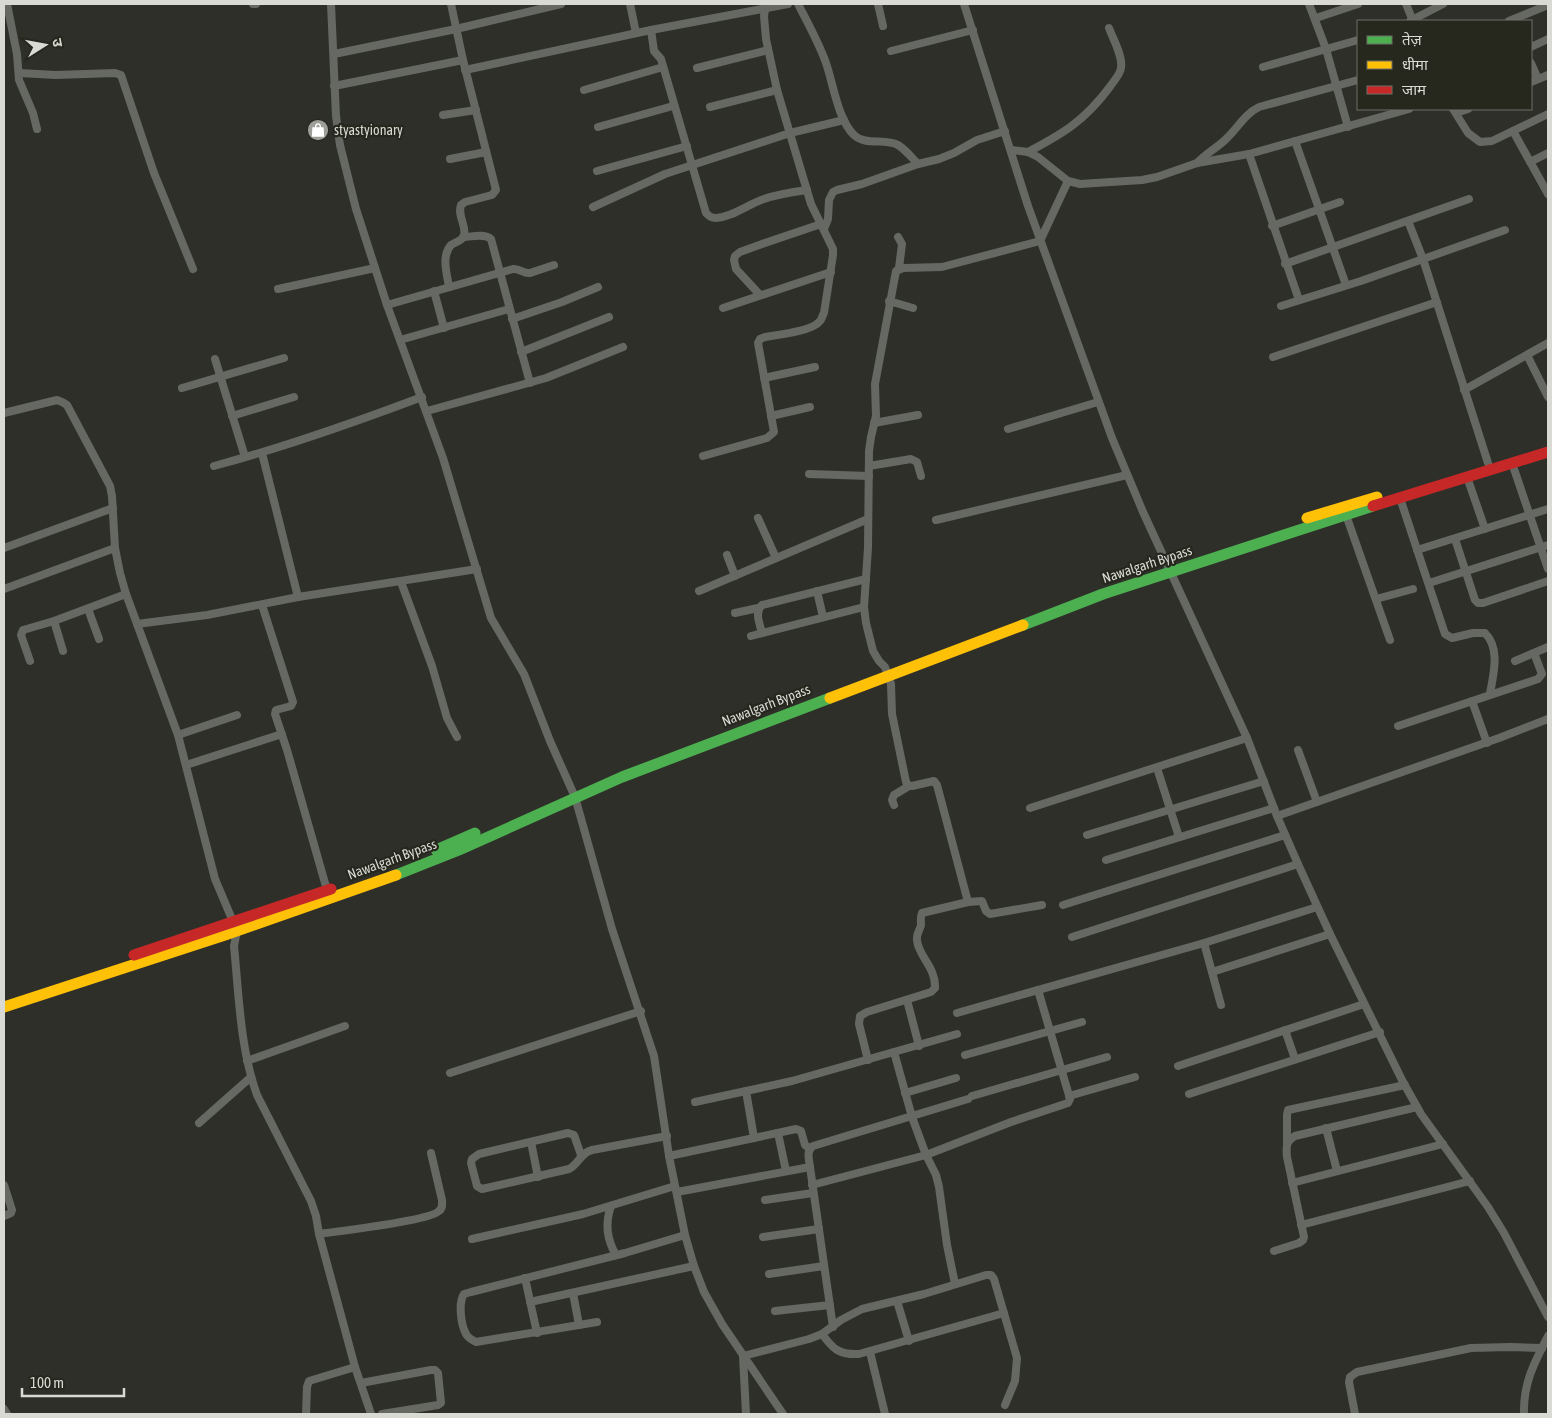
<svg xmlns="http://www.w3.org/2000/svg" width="1552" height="1418" viewBox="0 0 1552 1418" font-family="'Asap Condensed','Noto Sans Devanagari',sans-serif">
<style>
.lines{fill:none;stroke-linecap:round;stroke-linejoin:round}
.street{stroke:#656863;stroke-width:8}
.fast{stroke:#4caf50;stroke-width:11}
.slow{stroke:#ffc107;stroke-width:11}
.jam{stroke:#c62828;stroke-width:11}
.labels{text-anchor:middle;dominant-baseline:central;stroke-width:4.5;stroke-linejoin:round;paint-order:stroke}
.poi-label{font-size:14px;fill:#d9dad4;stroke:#26281e;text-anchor:start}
.street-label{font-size:14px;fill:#d9dad4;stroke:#26281e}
</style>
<rect width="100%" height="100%" fill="#2f2f2a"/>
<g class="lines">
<!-- street -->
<g class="street">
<path d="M7,4l10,50 2,26 14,33 4,16"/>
<path d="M253,4h3"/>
<path d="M331,4l5,112 4,29 16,64 31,96 56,153 48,160 33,56 26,67 25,56 37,132 42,127 15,100 16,79 9,31 10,26 18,32 61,90"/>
<path d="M630,4l6,29"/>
<path d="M798,4c10,19 21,39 28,59 7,20 12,57 28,72 11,11 31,3 44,10 8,5 14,13 20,19"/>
<path d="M878,4l5,22"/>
<path d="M964,4l64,202 84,232 31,74 104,226 30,78 21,48 32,70 73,148 18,32 67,93 16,26 44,84"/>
<path d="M1309,4l17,45 22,78"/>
<path d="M1406,4l7,17"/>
<path d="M1316,18l42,-14"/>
<path d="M1410,21l33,-17"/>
<path d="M1509,21l39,-16"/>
<path d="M651,30l3,21 7,8 45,154c3,3 5,5 10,5 17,-1 32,-14 48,-19 14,-5 29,-7 43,-9"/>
<path d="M1531,47l17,-8"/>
<path d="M891,51l82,-21"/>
<path d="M334,54l122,-25 105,-25"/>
<path d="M1531,63l7,16"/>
<path d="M1263,67l95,-27"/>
<path d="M697,68l71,-18"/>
<path d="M465,70l186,-40 137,-26"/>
<path d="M19,73l37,2 59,-2 6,2 33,98 39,96"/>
<path d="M1531,82l17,-7"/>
<path d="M334,86l129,-26"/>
<path d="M584,90l79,-23"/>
<path d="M710,107l67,-17"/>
<path d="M1453,109l15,24 12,9 12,-1 56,-27"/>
<path d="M1456,113l12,-4"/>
<path d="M443,115l33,-5"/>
<path d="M598,127l75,-21"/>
<path d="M1513,131l35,63"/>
<path d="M1295,141l51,144"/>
<path d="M1011,150l17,2 10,5 30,24 12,3 62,-4 15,-3 40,-14 52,-9 160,-45"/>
<path d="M1028,152c36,-19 56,-31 81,-64 4,-6 11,-13 12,-20 2,-12 -8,-29 -12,-40"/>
<path d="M1249,154l50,146"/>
<path d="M450,159l36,-7"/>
<path d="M1530,162l18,-9"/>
<path d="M1197,163c10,-11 22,-16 31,-26 11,-11 17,-23 31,-30l99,-27"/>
<path d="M597,171l90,-25"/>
<path d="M593,207l72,-33 125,-41 54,-13"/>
<path d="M1408,221l15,38 65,204"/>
<path d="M1272,226l68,-24"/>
<path d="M824,229l4,-10 1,-19 4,-8 4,-2 25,-6 56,-20 21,-5 15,-6 23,-13 28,-9"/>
<path d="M463,237c9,0 21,-4 28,2l39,144"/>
<path d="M898,237l4,7 -3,24"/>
<path d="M1285,264l184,-65"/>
<path d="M449,287c-2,-13 -8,-31 2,-42 4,-3 11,-4 13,-9 3,-10 -7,-20 -3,-31l4,-3 27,-7 4,-5 -33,-130 -12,-56"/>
<path d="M278,289l97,-21"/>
<path d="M434,291l10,37"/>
<path d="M760,295l-24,-26 -2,-9 1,-4 5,-4 22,-8 59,-20"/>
<path d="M889,301l24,7"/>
<path d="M387,305l126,-36c7,-1 10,5 17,4l24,-8"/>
<path d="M1281,306l80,-25 144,-51"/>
<path d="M723,308l108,-36"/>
<path d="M512,319l50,-17 36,-15"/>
<path d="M400,340l109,-31"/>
<path d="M521,352l88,-35"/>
<path d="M1527,355l21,42"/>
<path d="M1273,357l164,-55"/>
<path d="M215,359l30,98"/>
<path d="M764,378l51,-11"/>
<path d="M182,388l102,-30"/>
<path d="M1464,390l84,-47"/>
<path d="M427,411l119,-33 77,-31"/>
<path d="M4,413l53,-13 5,2 5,3 43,81 2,10 3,52 5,25 6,21 52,141 37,144 22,52 -3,15c5,50 6,102 23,149l54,106 5,15 3,18 36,133 16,47"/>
<path d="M232,416l62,-19"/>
<path d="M771,416l39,-9"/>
<path d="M874,423l44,-8"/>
<path d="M1008,429l90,-27"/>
<path d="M262,453l36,144"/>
<path d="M703,456l64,-18 7,-6 -16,-89 2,-4 5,-2c13,-2 48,-6 55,-16 2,-2 2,-5 4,-8l9,-58v-6l-22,-45 -34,-114 -11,-51 -2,-23 2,-12"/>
<path d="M1512,463l36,106"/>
<path d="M214,466c71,-19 139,-43 208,-69"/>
<path d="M869,466l42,-7 6,3 4,14"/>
<path d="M809,474l60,2"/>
<path d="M1467,477l18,52"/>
<path d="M1400,498l45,136 7,4 21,-5h12c16,16 8,42 5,61"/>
<path d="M1346,515l44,125"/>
<path d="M758,518l18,40"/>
<path d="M936,520l191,-45"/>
<path d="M1455,539l20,61 3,3h5l65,-22"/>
<path d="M4,548l109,-40"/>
<path d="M1417,550l131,-41"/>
<path d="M727,555l8,21"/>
<path d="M401,582l31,84 15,52 10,19"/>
<path d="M1429,583l119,-38"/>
<path d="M4,589l111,-41"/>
<path d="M699,591l169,-72"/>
<path d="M817,591l6,26"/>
<path d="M1376,599l37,-10"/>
<path d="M262,605l31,97 -2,4 -15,4 -1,4 12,36 40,140"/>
<path d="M88,609l11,30"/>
<path d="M735,613l23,-5"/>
<path d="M54,621l9,30"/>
<path d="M137,624l70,-9 91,-18 179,-28"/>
<path d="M762,633c-2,-9 -8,-21 0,-28l104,-26"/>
<path d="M751,636l113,-29"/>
<path d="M30,661l-9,-26 2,-5 31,-9 72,-27"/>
<path d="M1515,661l33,-14"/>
<path d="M1472,701l15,42"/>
<path d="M1398,726l140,-47 4,-5 -8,-21"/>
<path d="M178,735l59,-20"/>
<path d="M1298,750l19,52"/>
<path d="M186,765l96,-31"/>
<path d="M1157,768l22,69"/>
<path d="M894,805l-2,-5 2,-5 15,-9"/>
<path d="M1030,808l217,-70"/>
<path d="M1277,816l222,-78 49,-19"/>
<path d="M1087,835l177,-54"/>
<path d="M1106,860l168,-52"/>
<path d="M1042,905l-52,9 -4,-3 -4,-10 -14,1 -31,-117 -3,-4 -22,5h-3l-3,-4 -14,-68 -1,-30 -6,-17 -6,-6 -6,-10 -7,-28 -2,-16 4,-59 1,-97 2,-14 5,-21 -1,-32 21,-113 7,-3 39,-1 98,-26 28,-60"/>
<path d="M1063,905l222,-70"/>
<path d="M1072,937l226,-73"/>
<path d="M1204,943l17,62"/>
<path d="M1212,972l118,-38"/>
<path d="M907,1000l12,46"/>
<path d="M957,1013l247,-70 113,-36"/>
<path d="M1285,1030l10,29"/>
<path d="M894,1052l18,65 14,38 10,20 3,12 8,58 8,39"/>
<path d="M965,1055l117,-33"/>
<path d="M868,1060l-9,-36 1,-8 7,-4 64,-20 4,-4c1,-21 -17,-32 -18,-48 -1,-6 3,-10 4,-15 0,-5 -1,-7 1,-12l46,-11"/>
<path d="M247,1061l98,-35"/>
<path d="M1178,1066l186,-62"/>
<path d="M450,1073l191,-62"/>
<path d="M746,1091l8,47"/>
<path d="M905,1093l51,-15"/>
<path d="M1189,1094l191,-62"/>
<path d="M972,1096l135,-39"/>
<path d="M1069,1096l66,-19"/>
<path d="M695,1102l97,-21 165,-47"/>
<path d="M199,1123l52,-46"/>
<path d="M1326,1128l11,43"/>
<path d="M778,1133l8,38"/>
<path d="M531,1142l7,35"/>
<path d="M1287,1144v-29l1,-5 117,-25"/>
<path d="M581,1155l-7,-20 -6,-2 -89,21 -7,5 -1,4 6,23 5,3 87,-20c10,-5 11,-16 23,-19l75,-14"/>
<path d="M669,1156l127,-27 5,2 4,14 4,3"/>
<path d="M1292,1183l151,-39"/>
<path d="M4,1185l8,25 -1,3 -7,3"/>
<path d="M812,1185l114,-30 85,-33 57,-19 2,-4 -2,-7 -30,-102"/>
<path d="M677,1192l133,-25"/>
<path d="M765,1200l48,-7"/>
<path d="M611,1206c-6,17 -4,34 5,49"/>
<path d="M1301,1225l169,-44"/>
<path d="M319,1234c20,-3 110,-13 120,-23 4,-3 3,-6 3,-11l-11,-47"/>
<path d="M763,1237l56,-8"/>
<path d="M472,1239l111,-25 92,-28"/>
<path d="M1274,1251l25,-8 4,-3 1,-3 -17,-80c-1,-10 -1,-16 8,-21l122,-29"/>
<path d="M769,1274l55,-8"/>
<path d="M525,1278l12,55"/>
<path d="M573,1293l6,32"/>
<path d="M897,1301l12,40"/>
<path d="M530,1302l164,-36"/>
<path d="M775,1311l55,-6"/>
<path d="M597,1322l-121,20c-4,-2 -8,-4 -10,-8 -5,-9 -8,-31 -2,-40l7,-2 154,-39 60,-18"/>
<path d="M833,1327l-23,-160c-1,-8 -4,-16 3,-21l155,-47"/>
<path d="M822,1334c11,15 17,21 37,20l145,-41"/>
<path d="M870,1352l15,62"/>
<path d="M361,1383l70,-13h4l3,3 3,30 -3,2 -56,9"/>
<path d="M4,1409l3,5"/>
<path d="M306,1414l1,-27 2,-6 46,-14"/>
<path d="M746,1414l-3,-58 66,-17 13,-5 19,-14 21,-11 62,-15 62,-19h5l3,4 23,79 -2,23 -10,24"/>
<path d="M1355,1414l-6,-32 1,-5 7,-5 114,-24 39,-1 32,1"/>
<path d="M1524,1414c-1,-30 10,-51 24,-78"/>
</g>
<!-- fast -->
<g class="fast">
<path d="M1023,625l80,-31 270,-88"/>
<path d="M436,850l39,-17"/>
<path d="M396,875l63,-25 163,-73 208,-79"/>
</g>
<!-- slow -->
<g class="slow">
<path d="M1307,518l70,-21"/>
<path d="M830,698l193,-73"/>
<path d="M4,1007l221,-72 171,-60"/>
</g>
<!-- jam -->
<g class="jam">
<path d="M1373,506l175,-54"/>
<path d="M134,955l197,-66"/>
</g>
</g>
<!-- icons -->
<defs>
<g id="shop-disc" transform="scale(1.125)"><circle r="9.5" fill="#9e9e98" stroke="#26281e"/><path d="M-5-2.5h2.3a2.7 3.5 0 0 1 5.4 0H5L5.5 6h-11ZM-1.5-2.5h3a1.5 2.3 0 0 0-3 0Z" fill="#fff"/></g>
</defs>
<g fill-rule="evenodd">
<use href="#shop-disc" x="318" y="130"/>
</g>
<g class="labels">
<!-- poi labels -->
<g class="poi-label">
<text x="334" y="130">styastyionary</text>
</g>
<!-- street labels -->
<g class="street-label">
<text transform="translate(1147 564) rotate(-18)">Nawalgarh Bypass</text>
<text transform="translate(766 705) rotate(-21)">Nawalgarh Bypass</text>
<text transform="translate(392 859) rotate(-20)">Nawalgarh Bypass</text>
</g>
</g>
<!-- border -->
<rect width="1552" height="1418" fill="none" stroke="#d9dad4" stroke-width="10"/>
<!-- legend -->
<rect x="1357" y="20" width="175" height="90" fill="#26281e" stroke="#6e6f67"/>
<rect x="1367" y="36" width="25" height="8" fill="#4caf50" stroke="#6e6f67"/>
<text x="1402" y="45" font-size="15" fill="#d9dad4">तेज़</text>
<rect x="1367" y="61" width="25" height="8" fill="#ffc107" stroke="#6e6f67"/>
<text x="1402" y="70" font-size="15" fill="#d9dad4">धीमा</text>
<rect x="1367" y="86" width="25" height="8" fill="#c62828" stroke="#6e6f67"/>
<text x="1402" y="95" font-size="15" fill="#d9dad4">जाम</text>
<!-- north arrow -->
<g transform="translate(45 45) rotate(79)" stroke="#26281e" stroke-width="4" paint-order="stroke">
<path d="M0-4L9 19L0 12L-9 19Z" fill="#d9dad4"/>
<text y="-8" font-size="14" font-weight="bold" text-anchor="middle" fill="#d9dad4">उ</text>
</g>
<!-- scale -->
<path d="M22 1388v8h102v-8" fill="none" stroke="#d9dad4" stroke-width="2.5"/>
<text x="30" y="1388" font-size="15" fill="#d9dad4" stroke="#26281e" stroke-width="4" paint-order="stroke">100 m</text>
</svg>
